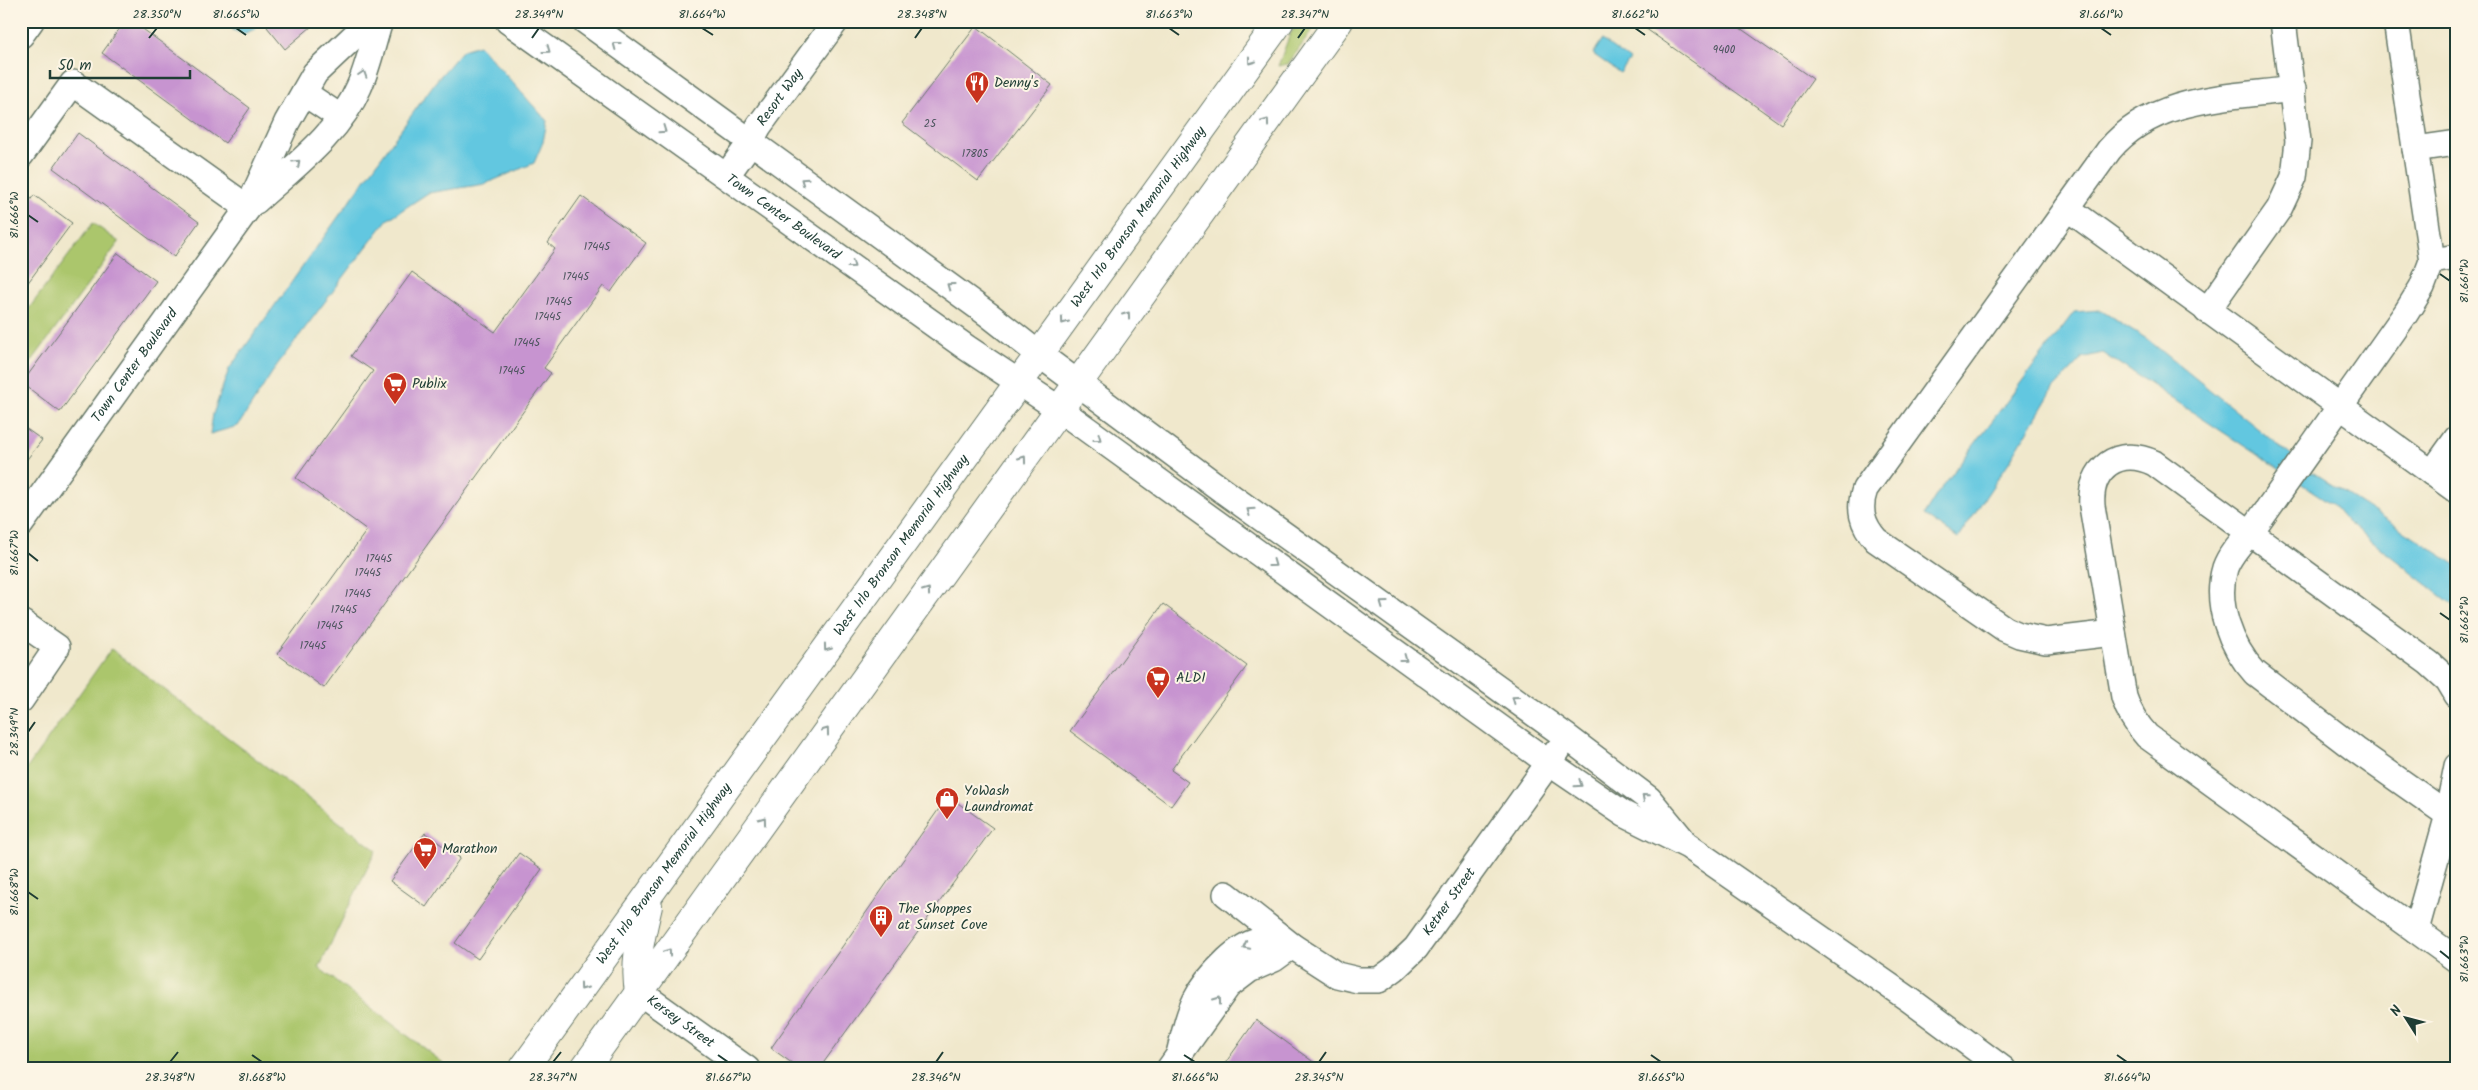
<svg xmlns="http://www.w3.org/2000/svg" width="2478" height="1090" viewBox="0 0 2478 1090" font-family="Kalam,sans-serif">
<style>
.green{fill:#abc66c;stroke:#658250}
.water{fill:#62c7e0;stroke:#40828a}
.building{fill:#c794d0}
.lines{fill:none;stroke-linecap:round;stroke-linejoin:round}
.minor-casing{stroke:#687969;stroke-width:28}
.highway-casing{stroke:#687969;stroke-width:30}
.minor{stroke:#fff;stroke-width:25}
.highway{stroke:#fff;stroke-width:28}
.oneway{stroke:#8f9e9a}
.ticks{fill:none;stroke:#1f3d34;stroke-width:2}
.labels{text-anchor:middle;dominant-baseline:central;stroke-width:4;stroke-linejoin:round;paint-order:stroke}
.number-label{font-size:11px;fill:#49535b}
.poi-label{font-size:14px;fill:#1f3d34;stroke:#fcf5e5;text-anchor:start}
.street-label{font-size:14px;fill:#1f3d34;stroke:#fcf5e5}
.neatline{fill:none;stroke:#1f3d34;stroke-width:2}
.ticks-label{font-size:12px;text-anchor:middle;fill:#1f3d34}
</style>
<rect width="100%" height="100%" fill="#fcf5e5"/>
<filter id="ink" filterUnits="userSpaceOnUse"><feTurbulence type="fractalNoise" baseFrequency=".02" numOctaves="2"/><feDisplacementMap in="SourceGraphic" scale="10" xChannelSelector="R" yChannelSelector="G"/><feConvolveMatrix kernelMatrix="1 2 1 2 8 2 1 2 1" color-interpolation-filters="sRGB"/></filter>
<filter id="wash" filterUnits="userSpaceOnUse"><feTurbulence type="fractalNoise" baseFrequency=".0096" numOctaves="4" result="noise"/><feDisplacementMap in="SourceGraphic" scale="20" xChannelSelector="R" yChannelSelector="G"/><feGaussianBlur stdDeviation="1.12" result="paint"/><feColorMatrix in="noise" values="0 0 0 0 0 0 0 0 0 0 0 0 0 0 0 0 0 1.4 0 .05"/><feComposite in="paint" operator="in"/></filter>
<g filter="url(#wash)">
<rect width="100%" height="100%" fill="#f0e8cc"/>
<!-- green -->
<g class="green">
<path d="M1300,21h19l-31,43 -10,2 12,-32z"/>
<path d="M93,223l26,19 -98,134v-57z"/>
<path d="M111,649l265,201 -57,118 132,101h-430v-292z"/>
</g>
<!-- water -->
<g class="water">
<path d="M227,21h32l-4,8 -12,5 -10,-4z"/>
<path d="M1602,40l28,20 -10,13 -27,-19z"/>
<path d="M479,45l68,76 -4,21 -9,21 -49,21 -57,9 -41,27 -110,145 -39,61 -28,8 3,-20 16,-45 207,-288 27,-31z"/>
<path d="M2100,310l47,29 162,131 148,95v43l-110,-86 -15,-18 -229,-151 -22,5v2l-28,29 -42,70 -53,79 -34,-23 13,-21 137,-182z"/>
</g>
<g id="blocks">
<!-- building -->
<g class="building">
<path d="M125,21h7l118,87 -25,35 -123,-90z"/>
<path d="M274,21h44l-33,28 -18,-22z"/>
<path d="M1635,21h95l83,58 -32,45z"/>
<path d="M976,26l76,59 -74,96 -76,-58z"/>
<path d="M78,133l121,89 -25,35 -121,-89z"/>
<path d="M34,195l38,28 -51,69v-79z"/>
<path d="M581,196l65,47 -35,49 -8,-6 -59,82 7,5 -227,315 -47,-34 90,-124 -71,-52 77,-107 -22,-15 61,-84 83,60 60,-83 -7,-6z"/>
<path d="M118,253l38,28 -96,131 -38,-29z"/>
<path d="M21,425l21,15 -21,27z"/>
<path d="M1163,604l84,62 -76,104 17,12 -17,24 -101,-75z"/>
<path d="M948,796l45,32 -174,241h-19l-29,-21z"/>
<path d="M425,833l35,25 -34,49 -36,-26z"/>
<path d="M519,853l23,16 -64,90 -23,-16z"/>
<path d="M1256,1020l67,49h-102z"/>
</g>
</g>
</g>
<g filter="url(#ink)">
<use href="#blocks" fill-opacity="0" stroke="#687969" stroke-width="1"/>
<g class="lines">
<!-- minor casing -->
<g class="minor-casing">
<g id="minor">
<path id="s1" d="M508,21l459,327 92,61 490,354 75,51 64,32 222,154 93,69"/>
<path d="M585,21l404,294 51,40 182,135 345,247 82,62 33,40"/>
<path d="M2396,21l36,240 -10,26 -16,26 -149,211c-11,14 -26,27 -32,44 -11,36 6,79 30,105l101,77 91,64 10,3"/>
<path d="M21,35l10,-14"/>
<path d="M304,93l36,24"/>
<path d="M2415,149l42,-6"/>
<path d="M21,155l52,-72 175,125"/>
<path id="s2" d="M727,175l23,-32 9,-17 77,-105"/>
<path d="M256,201c36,-33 83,-67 103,-114 9,-20 14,-44 21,-66"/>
<path d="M2067,208l390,283"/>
<path d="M2432,261l25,-4"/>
<path d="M2207,311l72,-102 15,-32 4,-36 -15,-120"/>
<path d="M2432,473l25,-35"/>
<path id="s3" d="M21,524l227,-316 39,-86 28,-49 55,-52"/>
<path d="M21,622l36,25 -36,53"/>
<path d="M2113,633l-67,8 -27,-6 -14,-6 -129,-89c-14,-16 -18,-31 -11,-51l244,-339c45,-54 119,-52 184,-61"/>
<path d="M2457,695l-9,-15 -19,-17 -275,-200c-36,-17 -65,5 -62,43l32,191c5,16 12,27 23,39l310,224"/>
<path id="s4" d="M1226,894l66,52 45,29 21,5h21l15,-11 22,-21 142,-198"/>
<path d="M2416,930l30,-108 11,-56"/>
<path id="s5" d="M639,992l108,77"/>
<path d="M1179,1054c11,-44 14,-62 48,-94 22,-20 34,-24 63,-15"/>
<path d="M1169,1069l59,-83 21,-16 25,-11 18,-13"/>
</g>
</g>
<!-- highway casing -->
<g class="highway-casing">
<g id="highway">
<path d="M639,992c-5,-31 2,-56 9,-86"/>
<path id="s6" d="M523,1069l757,-1048"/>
<path d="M584,1069l755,-1048"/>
</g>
</g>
<!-- minor -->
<use href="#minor" class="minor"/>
<!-- highway -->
<use href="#highway" class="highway"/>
</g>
<!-- one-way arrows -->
<defs><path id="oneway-chevron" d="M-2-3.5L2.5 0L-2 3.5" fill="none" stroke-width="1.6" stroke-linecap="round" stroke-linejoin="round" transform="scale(1.25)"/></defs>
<g class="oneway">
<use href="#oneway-chevron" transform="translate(616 45) rotate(-143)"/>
<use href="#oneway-chevron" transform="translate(547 50) rotate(36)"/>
<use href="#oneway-chevron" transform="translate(1251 61) rotate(126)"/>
<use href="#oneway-chevron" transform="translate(363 74) rotate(-72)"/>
<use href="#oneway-chevron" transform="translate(1266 122) rotate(-54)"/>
<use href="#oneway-chevron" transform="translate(663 130) rotate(35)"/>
<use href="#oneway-chevron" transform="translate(297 163) rotate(-43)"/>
<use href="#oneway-chevron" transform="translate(804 181) rotate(-145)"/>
<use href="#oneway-chevron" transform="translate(852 265) rotate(36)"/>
<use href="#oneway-chevron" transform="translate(950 286) rotate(-144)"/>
<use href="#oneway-chevron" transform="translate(1127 315) rotate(-54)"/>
<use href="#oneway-chevron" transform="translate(1064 321) rotate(126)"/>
<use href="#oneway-chevron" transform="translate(1098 438) rotate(36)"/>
<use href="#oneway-chevron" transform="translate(1023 459) rotate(-54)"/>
<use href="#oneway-chevron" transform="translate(1250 511) rotate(-145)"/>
<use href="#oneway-chevron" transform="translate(1273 564) rotate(36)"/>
<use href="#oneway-chevron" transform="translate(927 591) rotate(-54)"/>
<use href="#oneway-chevron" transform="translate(1383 604) rotate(-144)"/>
<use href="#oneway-chevron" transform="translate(827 648) rotate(126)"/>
<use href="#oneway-chevron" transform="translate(1404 659) rotate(36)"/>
<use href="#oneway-chevron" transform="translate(1515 699) rotate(-144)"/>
<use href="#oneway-chevron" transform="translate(826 731) rotate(-54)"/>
<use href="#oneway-chevron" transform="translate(1579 784) rotate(34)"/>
<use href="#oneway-chevron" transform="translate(1645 797) rotate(-139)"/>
<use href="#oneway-chevron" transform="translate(763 820) rotate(-54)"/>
<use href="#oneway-chevron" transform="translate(1246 946) rotate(153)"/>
<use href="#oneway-chevron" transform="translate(668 952) rotate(-54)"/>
<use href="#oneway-chevron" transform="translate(583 987) rotate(126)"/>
<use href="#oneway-chevron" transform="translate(1218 1000) rotate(-54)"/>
</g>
</g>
<!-- ticks -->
<path class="ticks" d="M236,28l10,7M702,28l11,7M1169,28l10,7M1635,28l10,7M2101,28l10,7M149,38l8,-10M532,38l7,-10M915,38l7,-10M1298,38l7,-10M28,215l10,7M2440,274l10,7M28,553l10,8M2440,613l10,7M28,732l7,-10M28,892l10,7M2440,951l10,8M252,1055l10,7M718,1055l10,7M1184,1055l11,7M1651,1055l10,7M2117,1055l10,7M170,1062l8,-10M553,1062l8,-10M936,1062l7,-10M1319,1062l7,-10"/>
<!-- icons -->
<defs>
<g id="restaurant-pin" transform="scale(1.25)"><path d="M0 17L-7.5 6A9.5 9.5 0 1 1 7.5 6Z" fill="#c8321e" stroke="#fcf5e5"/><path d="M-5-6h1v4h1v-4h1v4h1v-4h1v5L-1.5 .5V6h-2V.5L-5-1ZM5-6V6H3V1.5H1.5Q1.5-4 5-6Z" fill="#fff"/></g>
<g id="supermarket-pin" transform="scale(1.25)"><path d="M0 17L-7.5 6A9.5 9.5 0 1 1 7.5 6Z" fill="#c8321e" stroke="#fcf5e5"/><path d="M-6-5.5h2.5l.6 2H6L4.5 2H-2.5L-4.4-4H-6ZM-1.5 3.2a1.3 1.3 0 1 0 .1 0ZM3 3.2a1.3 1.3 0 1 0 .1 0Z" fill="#fff"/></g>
<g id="shop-pin" transform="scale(1.25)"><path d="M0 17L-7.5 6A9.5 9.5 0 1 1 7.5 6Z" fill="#c8321e" stroke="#fcf5e5"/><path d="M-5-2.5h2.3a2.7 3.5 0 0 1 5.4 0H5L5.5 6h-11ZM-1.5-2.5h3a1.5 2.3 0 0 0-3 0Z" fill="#fff"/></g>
<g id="building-pin" transform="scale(1.25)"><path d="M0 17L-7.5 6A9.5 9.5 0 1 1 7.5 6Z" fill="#c8321e" stroke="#fcf5e5"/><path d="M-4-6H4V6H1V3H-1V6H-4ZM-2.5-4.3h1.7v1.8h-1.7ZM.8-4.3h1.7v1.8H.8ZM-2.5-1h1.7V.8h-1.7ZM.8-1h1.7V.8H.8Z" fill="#fff"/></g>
</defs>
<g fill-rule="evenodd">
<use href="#restaurant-pin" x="977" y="83"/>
<use href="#supermarket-pin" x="395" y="384"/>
<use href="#supermarket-pin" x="1158" y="678"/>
<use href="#shop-pin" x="947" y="799"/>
<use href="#supermarket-pin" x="425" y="849"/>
<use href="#building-pin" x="881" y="917"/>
</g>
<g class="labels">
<!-- number labels -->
<g class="number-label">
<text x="1724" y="50">9400</text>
<text x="930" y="124">25</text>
<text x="975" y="154">17805</text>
<text x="597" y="247">17445</text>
<text x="576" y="277">17445</text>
<text x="559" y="302">17445</text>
<text x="548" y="317">17445</text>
<text x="527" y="343">17445</text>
<text x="512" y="371">17445</text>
<text x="379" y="559">17445</text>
<text x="368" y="573">17445</text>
<text x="358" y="594">17445</text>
<text x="344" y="610">17445</text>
<text x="330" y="626">17445</text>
<text x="313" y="646">17445</text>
</g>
<!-- poi labels -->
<g class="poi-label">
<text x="994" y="83">Denny's</text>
<text x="412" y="384">Publix</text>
<text x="1176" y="678">ALDI</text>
<text x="964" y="791">YoWash<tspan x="964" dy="16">Laundromat</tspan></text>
<text x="442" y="849">Marathon</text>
<text x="898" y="909">The Shoppes<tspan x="898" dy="16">at Sunset Cove</tspan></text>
</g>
<!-- street labels -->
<g class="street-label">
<text stroke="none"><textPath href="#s2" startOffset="94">Resort Way</textPath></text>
<text stroke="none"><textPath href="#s1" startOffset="338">Town Center Boulevard</textPath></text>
<text stroke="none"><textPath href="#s6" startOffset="1051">West Irlo Bronson Memorial Highway</textPath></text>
<text stroke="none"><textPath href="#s3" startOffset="195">Town Center Boulevard</textPath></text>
<text stroke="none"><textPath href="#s6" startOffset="646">West Irlo Bronson Memorial Highway</textPath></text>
<text stroke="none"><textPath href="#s6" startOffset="241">West Irlo Bronson Memorial Highway</textPath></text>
<text stroke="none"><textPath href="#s4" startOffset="286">Ketner Street</textPath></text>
<text stroke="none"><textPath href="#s5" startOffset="51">Kersey Street</textPath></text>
</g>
</g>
<!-- margin -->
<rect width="2478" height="1090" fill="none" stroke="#fcf5e5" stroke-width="55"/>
<!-- north arrow -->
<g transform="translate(2406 1018) rotate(306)" stroke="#fcf5e5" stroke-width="4" paint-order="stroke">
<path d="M0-4L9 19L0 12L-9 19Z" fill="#1f3d34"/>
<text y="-8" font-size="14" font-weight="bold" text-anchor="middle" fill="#1f3d34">N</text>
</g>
<!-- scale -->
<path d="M50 70v8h140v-8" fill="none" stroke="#1f3d34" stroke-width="2.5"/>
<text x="58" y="70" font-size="15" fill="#1f3d34" stroke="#fcf5e5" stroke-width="4" paint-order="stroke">50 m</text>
<rect x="28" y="28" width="2422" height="1034" class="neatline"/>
<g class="ticks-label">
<text x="157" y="18">28.350°N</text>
<text x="236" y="18">81.665°W</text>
<text x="539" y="18">28.349°N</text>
<text x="702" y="18">81.664°W</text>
<text x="922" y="18">28.348°N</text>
<text x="1169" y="18">81.663°W</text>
<text x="1305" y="18">28.347°N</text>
<text x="1635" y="18">81.662°W</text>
<text x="2101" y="18">81.661°W</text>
<text transform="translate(14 215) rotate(-90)" y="4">81.666°W</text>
<text transform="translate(2464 281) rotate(-90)" y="4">81.661°W</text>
<text transform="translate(14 553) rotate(-90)" y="4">81.667°W</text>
<text transform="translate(2464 620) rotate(-90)" y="4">81.662°W</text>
<text transform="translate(14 732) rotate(-90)" y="4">28.349°N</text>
<text transform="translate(14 892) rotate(-90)" y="4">81.668°W</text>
<text transform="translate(2464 959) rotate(-90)" y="4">81.663°W</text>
<text x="170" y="1081">28.348°N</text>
<text x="262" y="1081">81.668°W</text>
<text x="553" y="1081">28.347°N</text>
<text x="728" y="1081">81.667°W</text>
<text x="936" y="1081">28.346°N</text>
<text x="1195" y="1081">81.666°W</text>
<text x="1319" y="1081">28.345°N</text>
<text x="1661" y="1081">81.665°W</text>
<text x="2127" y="1081">81.664°W</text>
</g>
</svg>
